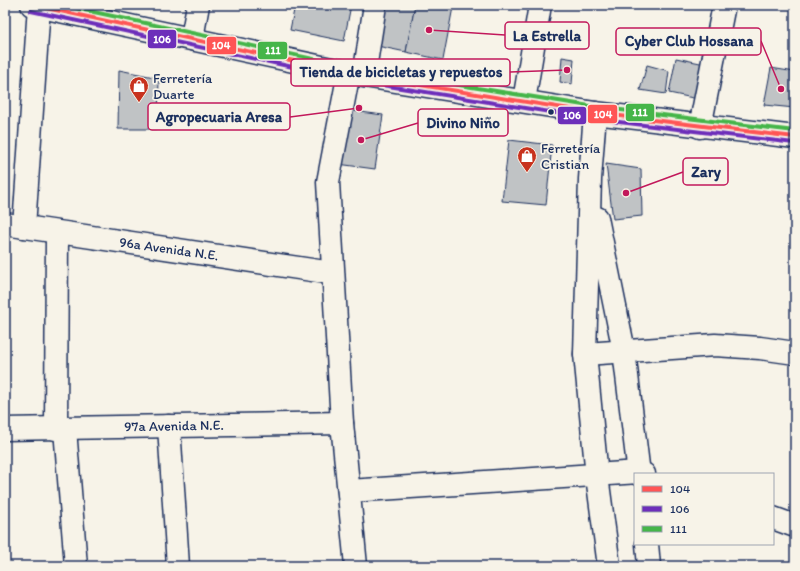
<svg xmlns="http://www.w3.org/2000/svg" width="800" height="571" viewBox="0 0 800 571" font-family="Itim,sans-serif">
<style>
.building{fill:#c0c3c5;stroke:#1b2f5e}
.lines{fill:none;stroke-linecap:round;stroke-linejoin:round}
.minor-casing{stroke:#1b2f5e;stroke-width:25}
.major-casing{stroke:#1b2f5e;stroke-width:25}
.minor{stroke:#f7f3e8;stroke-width:22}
.major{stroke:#f7f3e8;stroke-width:22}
.bus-1-casing{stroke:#f7f3e8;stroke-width:7}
.bus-2-casing{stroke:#f7f3e8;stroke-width:7}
.bus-3-casing{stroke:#f7f3e8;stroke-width:7}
.bus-1{stroke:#f55;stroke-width:4}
.bus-2{stroke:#6d2fba;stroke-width:4}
.bus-3{stroke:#45b549;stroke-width:4}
.bus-dot{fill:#1b2f5e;stroke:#f7f3e8;stroke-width:1.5}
.labels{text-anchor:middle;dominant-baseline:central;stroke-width:3.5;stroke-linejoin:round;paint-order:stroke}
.poi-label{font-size:14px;fill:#1b2f5e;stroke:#f7f3e8;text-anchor:start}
.street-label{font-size:14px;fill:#1b2f5e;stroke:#f7f3e8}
.leader{fill:none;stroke:#c2185b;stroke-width:1.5}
.callout-dot{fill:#c2185b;stroke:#f7f3e8;stroke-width:1.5}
.callout{fill:#f7f3e8;stroke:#c2185b;stroke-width:1.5}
.callout-label{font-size:15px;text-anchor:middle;font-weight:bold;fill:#1b2f5e}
.line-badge{stroke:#f7f3e8;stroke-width:1.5}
.badge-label{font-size:11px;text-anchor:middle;font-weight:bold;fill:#fff}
</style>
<rect width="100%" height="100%" fill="#f7f3e8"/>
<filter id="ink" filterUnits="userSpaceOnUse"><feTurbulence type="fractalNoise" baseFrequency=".025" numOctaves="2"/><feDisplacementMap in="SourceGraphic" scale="8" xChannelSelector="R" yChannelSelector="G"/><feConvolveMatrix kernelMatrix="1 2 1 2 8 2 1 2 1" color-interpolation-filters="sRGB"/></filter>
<g filter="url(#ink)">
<!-- building -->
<g class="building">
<path d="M295,5h56l-7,36 -54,-11z"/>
<path d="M383,5h32l-9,47 -29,-6z"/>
<path d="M415,5h25l13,2 -10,53 -37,-8z"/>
<path d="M562,57l12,2 -2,25 -12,-2z"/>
<path d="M676,58l29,6 -7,35 -29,-6z"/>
<path d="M647,65l22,6 -3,23 -26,-4z"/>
<path d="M771,68l24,4v36l-31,-3z"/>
<path d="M119,70l40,8 -1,51h-40z"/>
<path d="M346,110l37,5 -8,54 -37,-5z"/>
<path d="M509,140l43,5 -6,60 -44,-4z"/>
<path d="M606,164l35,5 1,47 -29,3z"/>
</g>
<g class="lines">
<!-- minor casing -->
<g class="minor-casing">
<g id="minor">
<path d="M192,38l6,-33"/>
<path d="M349,72l-21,110 14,241 14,143"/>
<path d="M364,76l11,-71"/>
<path d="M524,101l16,-96"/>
<path d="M595,113l-5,66 -5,175 12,122 12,90"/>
<path d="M700,127l24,-122"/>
<path d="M597,218l27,133 15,123"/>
<path d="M5,224l327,49"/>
<path d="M24,227l15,-221"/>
<path d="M585,354l130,-9 45,3 35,5"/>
<path d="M169,426l9,140"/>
<path d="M5,429l337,-6"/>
<path d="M56,429l1,-196"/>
<path d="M65,429l11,137"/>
<path d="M349,491l290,-19 5,2"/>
<path d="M773,518l22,8"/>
<path d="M647,544l2,22"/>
</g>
</g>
<!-- major casing -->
<g class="major-casing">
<path id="major" d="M32,5l332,71 231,37 200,24"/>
</g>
<!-- minor -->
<use href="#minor" class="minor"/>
<!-- major -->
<use href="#major" class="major"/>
<!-- bus-1 casing -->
<g class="bus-1-casing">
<path id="bus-1" d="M32,5l332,71 231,37 200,24"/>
</g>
<!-- bus-2 casing -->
<g class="bus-2-casing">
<path id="bus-2" d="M31,11l332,71 231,37 200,24"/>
</g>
<!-- bus-3 casing -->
<g class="bus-3-casing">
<path id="bus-3" d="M61,5l304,65 231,37 199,24"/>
</g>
<!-- bus-1 -->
<use href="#bus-1" class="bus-1"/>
<!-- bus-2 -->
<use href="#bus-2" class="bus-2"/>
<!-- bus-3 -->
<use href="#bus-3" class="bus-3"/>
</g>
</g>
<!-- icons -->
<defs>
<g id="shop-pin" transform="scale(1)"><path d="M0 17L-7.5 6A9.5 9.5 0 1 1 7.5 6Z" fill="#c8321e" stroke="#f7f3e8"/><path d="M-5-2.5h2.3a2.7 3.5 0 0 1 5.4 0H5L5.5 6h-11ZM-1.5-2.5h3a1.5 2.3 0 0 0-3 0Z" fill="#fff"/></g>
</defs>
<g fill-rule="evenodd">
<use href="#shop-pin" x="139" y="86"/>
<use href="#shop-pin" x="527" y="156"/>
</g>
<!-- markers -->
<circle class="bus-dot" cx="551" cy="112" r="3.5"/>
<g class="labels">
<!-- poi labels -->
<g class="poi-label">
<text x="153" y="78">Ferretería<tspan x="153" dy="16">Duarte</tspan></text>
<text x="541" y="148">Ferretería<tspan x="541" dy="16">Cristian</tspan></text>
</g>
<!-- street labels -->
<g class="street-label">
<text transform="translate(169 249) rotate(8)">96a Avenida N.E.</text>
<text transform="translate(174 426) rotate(-1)">97a Avenida N.E.</text>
</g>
</g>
<!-- callouts -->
<path class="leader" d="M429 30L505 35M781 89L761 41M567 70L510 72M359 108L290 117M361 140L418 123M626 193L683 172"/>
<g class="callout-dot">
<circle cx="429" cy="30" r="4"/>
<circle cx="781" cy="89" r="4"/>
<circle cx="567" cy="70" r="4"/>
<circle cx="359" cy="108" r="4"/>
<circle cx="361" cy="140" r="4"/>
<circle cx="626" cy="193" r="4"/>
</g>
<g class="callout">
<rect x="505" y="22" width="84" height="27" rx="4"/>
<rect x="616" y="28" width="145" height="27" rx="4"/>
<rect x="291" y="59" width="219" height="27" rx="4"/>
<rect x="148" y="103" width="142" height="27" rx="4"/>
<rect x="418" y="109" width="90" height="27" rx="4"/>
<rect x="683" y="158" width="45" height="27" rx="4"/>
</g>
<g class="callout-label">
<text x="547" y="41">La Estrella</text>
<text x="689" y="46">Cyber Club Hossana</text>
<text x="401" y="77">Tienda de bicicletas y repuestos</text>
<text x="219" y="122">Agropecuaria Aresa</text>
<text x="463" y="128">Divino Niño</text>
<text x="706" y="177">Zary</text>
</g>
<g class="line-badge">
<rect x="147" y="29" width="30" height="20" rx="4" fill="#6d2fba"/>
<rect x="206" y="36" width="31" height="19" rx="4" fill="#f55"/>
<rect x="257" y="41" width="31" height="19" rx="4" fill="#45b549"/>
<rect x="625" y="103" width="30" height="19" rx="4" fill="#45b549"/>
<rect x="587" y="104" width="31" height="20" rx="4" fill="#f55"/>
<rect x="557" y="106" width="30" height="19" rx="4" fill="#6d2fba"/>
</g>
<g class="badge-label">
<text x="162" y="43">106</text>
<text x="221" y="49">104</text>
<text x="273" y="54">111</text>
<text x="640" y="116">111</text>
<text x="603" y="118">104</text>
<text x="572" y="119">106</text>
</g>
<!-- margin -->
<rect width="800" height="571" fill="none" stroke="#f7f3e8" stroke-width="20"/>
<rect x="10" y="10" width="780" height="551" fill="none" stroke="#1b2f5e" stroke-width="1.5" filter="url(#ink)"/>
<!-- legend -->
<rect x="634" y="473" width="140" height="72" fill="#f7f3e8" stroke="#9fa5b1"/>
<rect x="642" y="486" width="20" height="6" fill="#ff5555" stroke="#9fa5b1"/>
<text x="670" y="493" font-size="12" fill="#1b2f5e">104</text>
<rect x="642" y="506" width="20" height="6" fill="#6d2fba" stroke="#9fa5b1"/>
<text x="670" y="513" font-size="12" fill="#1b2f5e">106</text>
<rect x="642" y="526" width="20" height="6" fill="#45b549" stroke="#9fa5b1"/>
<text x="670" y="533" font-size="12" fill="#1b2f5e">111</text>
</svg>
